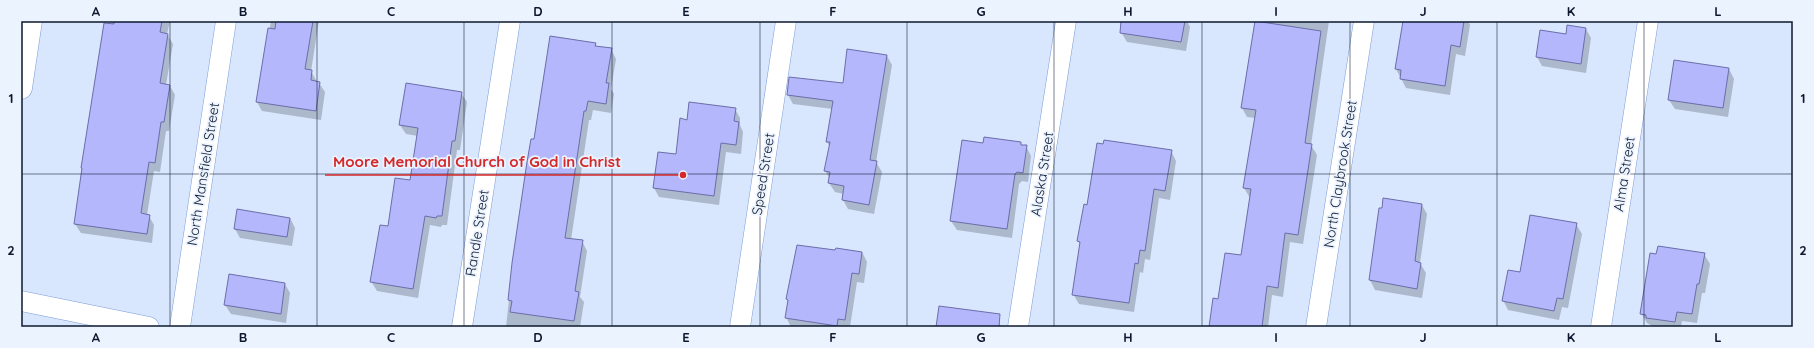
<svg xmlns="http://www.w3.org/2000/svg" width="1814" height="348" viewBox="0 0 1814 348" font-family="Quicksand,sans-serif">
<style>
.shadow{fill:#0003}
.building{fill:#b4b7fc;stroke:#6c6da9}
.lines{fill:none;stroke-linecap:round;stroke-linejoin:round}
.minor-casing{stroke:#7d9dd6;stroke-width:21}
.secondary-casing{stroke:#7d9dd6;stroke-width:23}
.minor{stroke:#fff;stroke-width:20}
.secondary{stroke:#fff;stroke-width:22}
.grid{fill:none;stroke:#0d182e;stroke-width:1;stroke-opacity:0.55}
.labels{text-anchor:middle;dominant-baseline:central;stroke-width:3.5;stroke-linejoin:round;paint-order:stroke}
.street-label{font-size:14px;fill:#0d182e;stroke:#ebf3ff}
.leader{fill:none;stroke:#d62828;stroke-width:1.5}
.callout-dot{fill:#d62828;stroke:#ebf3ff;stroke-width:1.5}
.callout-label{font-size:15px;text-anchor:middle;font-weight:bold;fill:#d62828;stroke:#ebf3ff;stroke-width:3.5;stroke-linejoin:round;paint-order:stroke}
.neatline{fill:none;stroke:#0d182e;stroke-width:1.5}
.grid-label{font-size:13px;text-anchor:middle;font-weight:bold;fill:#0d182e}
</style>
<rect width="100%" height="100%" fill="#d8e6fe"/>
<!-- shadow -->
<g class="shadow">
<path d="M111,21h59l-3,13 6,10 -7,41 4,1 5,9 -6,36h-3l-6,41 -6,-1 -7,44 2,1 5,9 -2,18 -71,-10 -6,-9 8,-54 -1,-3z"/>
<path d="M271,21h48l-8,50 6,11 2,1 6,9 -4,28 -59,-9 -5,-9z"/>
<path d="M1123,21h64l3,6 -4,24 -59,-9 -6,-10z"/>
<path d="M1264,21h65l-18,124 6,10 -14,89 -13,-2 -7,55 -11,-2 -4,32h-58l9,-27 22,-43 9,-59 -6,-10 12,-70 -9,-1 -5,-9z"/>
<path d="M1404,21h64l2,4 -5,31 -9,-2 -6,41 -44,-7 -10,-19z"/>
<path d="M1586,29l5,9 -5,35 -44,-7 -5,-9 30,-22z"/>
<path d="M595,44l2,3 14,2 5,10 -5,30 3,5 -3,19 -18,-3 -2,10h-2l-18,120 11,1 5,10 -7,46 4,5 -4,25h-74l7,-64 21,-123z"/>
<path d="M887,56l5,9 -16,97 6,10 -8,42 -26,-5 -5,-9 1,-6 -9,-2 -6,-9 1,-4 -5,-8 5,-24 -3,-5 6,-33 -40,-5 -5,-9 56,-11z"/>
<path d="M1729,69l5,10 -6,38 -53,-8 -6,-9z"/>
<path d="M461,93l6,9 -7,48h-3l-10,75h-5l-1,2 -11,-2 -12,73 -41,-7 -6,-10 18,-54 21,-46 8,-45 -12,-2 -6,-9z"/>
<path d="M735,109l5,9v7l3,7 -2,22 -15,-2 -7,53 -60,-8 -5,-9 23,-33 11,-34z"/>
<path d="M1020,143l2,3h4l5,10 -3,26 -6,-1 -3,3 -7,54 -55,-8 -6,-9 33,-76z"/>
<path d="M1171,151l5,10 -6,39 -11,-2 -9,62 -5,-1 -2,14 -3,-1 -6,40 -55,-8 -6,-10 8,-49 -3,-4 10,-35z"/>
<path d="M1422,205l5,9 -7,49 6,10 -4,25 -47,-8 -5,-10 10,-71z"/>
<path d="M290,218l5,10 -3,18 -52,-8 -5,-9z"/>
<path d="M1576,224l6,10 -14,74 -6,-1 -3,13 -51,-10 -5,-10 17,-26z"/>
<path d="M836,251l26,1 5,10 -3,21 -7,-1 -7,45h-59l-5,-10 2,-16 -1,-2z"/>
<path d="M1704,254l6,10 -5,29h-3l-5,30 -15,-2 -1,6h-27l-7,-4 -6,-10z"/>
<path d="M285,284l5,9 -4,30 -55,-9 -6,-9z"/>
<path d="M996,315l5,12h-64z"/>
</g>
<!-- building -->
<g class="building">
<path d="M114,21h48l-2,11 8,2 -8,49 10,2 -6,37h-3l-6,41 -6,-1 -8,51 9,2 -3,19 -73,-10 8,-56h-1l23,-145 10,1z"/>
<path d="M276,21h37l-8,48 7,1 -1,10 9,2 -4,29 -60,-9 12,-74 7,1z"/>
<path d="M1121,21h64l-4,21 -61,-9z"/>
<path d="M1255,21l66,10 -16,112 7,1 -14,91 -13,-2 -7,55 -11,-2 -5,41h-53l4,-29 5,1 7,-46 16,2 10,-66 -8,-1 13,-78 -15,-2z"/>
<path d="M1403,21h61l-4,26 -9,-2 -6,41 -45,-7 1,-9 -6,-1z"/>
<path d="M1567,25l19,3 -5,36 -45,-7 4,-27 26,4z"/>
<path d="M550,36l46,7 -1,3 17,2 -6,35h3l-3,21 -18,-3 -2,10h-2l-19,127 18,2 -8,51 4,1 -5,29 -64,-9 2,-11 -4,-1 4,-37 15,-101 4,-23h3z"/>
<path d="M847,49l40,6 -17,105 7,1 -8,44 -27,-5 2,-14 -16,-3 2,-11 -6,-1 6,-29h-4l7,-41 -46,-6 2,-18 54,6z"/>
<path d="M1674,60l55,8 -6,40 -55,-8z"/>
<path d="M406,83l56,9 -7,49h-3l-10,75h-5l-1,2 -11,-2 -12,73 -43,-7 10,-57 8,1 7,-48 15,2 8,-52 -19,-3z"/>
<path d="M689,102l47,6 -2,13 5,1 -3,23 -15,-2 -7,53 -61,-8 5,-36 18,2 4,-36 7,2z"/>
<path d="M984,137l37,5v3h6l-4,28 -6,-1 -2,2 -8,55 -57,-8 12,-81 21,3z"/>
<path d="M1104,140l68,10 -7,41 -11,-2 -9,62 -5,-1 -2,14 -3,-1 -6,40 -57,-8 8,-53 -3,-1 7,-37 3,1 10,-62 6,1z"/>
<path d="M1383,198l39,6 -7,57 6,2 -4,26 -48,-9 10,-72h3z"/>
<path d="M237,209l53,9 -3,19 -53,-8z"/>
<path d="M1530,215l47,8 -14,76 -6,-1 -3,13 -52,-10 6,-31 12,2z"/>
<path d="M797,245l38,5 1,-2 26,4 -3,22 -7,-1 -7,47 -7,-1 -1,7 -52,-8 3,-18 -2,-1z"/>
<path d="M1658,246l47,7 -6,31h-2l-5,30 -15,-2 -2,10 -29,-4v-3l-6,-1 10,-61 6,1z"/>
<path d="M229,274l56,9 -4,31 -57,-9z"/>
<path d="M939,306l61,8 -1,13h-63z"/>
</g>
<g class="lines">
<!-- minor casing -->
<g class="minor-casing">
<g id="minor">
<path d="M21,301l128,26"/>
<path d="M180,327l46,-306"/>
<path d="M462,327l48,-306"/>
<path d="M740,327l46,-306"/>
<path d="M1018,327l48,-306"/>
<path d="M1316,327l48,-306"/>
<path d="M1601,327l47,-306"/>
</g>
</g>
<!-- secondary casing -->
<g class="secondary-casing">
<path id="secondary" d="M21,88l10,-67"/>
</g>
<!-- minor -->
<use href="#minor" class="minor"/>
<!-- secondary -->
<use href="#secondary" class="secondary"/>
</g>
<!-- grid -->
<path class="grid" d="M170,21v306M317,21v306M464,21v306M612,21v306M760,21v306M907,21v306M1054,21v306M1202,21v306M1350,21v306M1497,21v306M1644,21v306M21,174h1772"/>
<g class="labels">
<!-- street labels -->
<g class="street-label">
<text transform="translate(203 174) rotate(-81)">North Mansfield Street</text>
<text transform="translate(763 174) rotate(-81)">Speed Street</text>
<text transform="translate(1042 174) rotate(-81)">Alaska Street</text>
<text transform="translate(1340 174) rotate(-81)">North Claybrook Street</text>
<text transform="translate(1624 174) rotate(-81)">Alma Street</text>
<text transform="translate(477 233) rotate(-81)">Randle Street</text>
</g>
</g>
<!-- callouts -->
<path class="leader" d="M683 175L630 175H325"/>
<circle class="callout-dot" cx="683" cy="175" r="4"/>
<g class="callout-label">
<text x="477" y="167">Moore Memorial Church of God in Christ</text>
</g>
<!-- border -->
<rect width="1814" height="348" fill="none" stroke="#ebf3ff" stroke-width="44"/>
<rect x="22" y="22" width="1770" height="304" class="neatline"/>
<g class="grid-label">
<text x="96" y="16">A</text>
<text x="243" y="16">B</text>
<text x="391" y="16">C</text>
<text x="538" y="16">D</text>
<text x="686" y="16">E</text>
<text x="833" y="16">F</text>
<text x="981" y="16">G</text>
<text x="1128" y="16">H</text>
<text x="1276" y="16">I</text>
<text x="1423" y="16">J</text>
<text x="1571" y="16">K</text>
<text x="1718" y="16">L</text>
<text x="11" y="103">1</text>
<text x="1803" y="103">1</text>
<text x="11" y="255">2</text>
<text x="1803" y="255">2</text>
<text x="96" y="342">A</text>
<text x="243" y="342">B</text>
<text x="391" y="342">C</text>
<text x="538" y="342">D</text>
<text x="686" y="342">E</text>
<text x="833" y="342">F</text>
<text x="981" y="342">G</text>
<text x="1128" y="342">H</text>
<text x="1276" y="342">I</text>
<text x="1423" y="342">J</text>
<text x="1571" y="342">K</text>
<text x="1718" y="342">L</text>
</g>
</svg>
